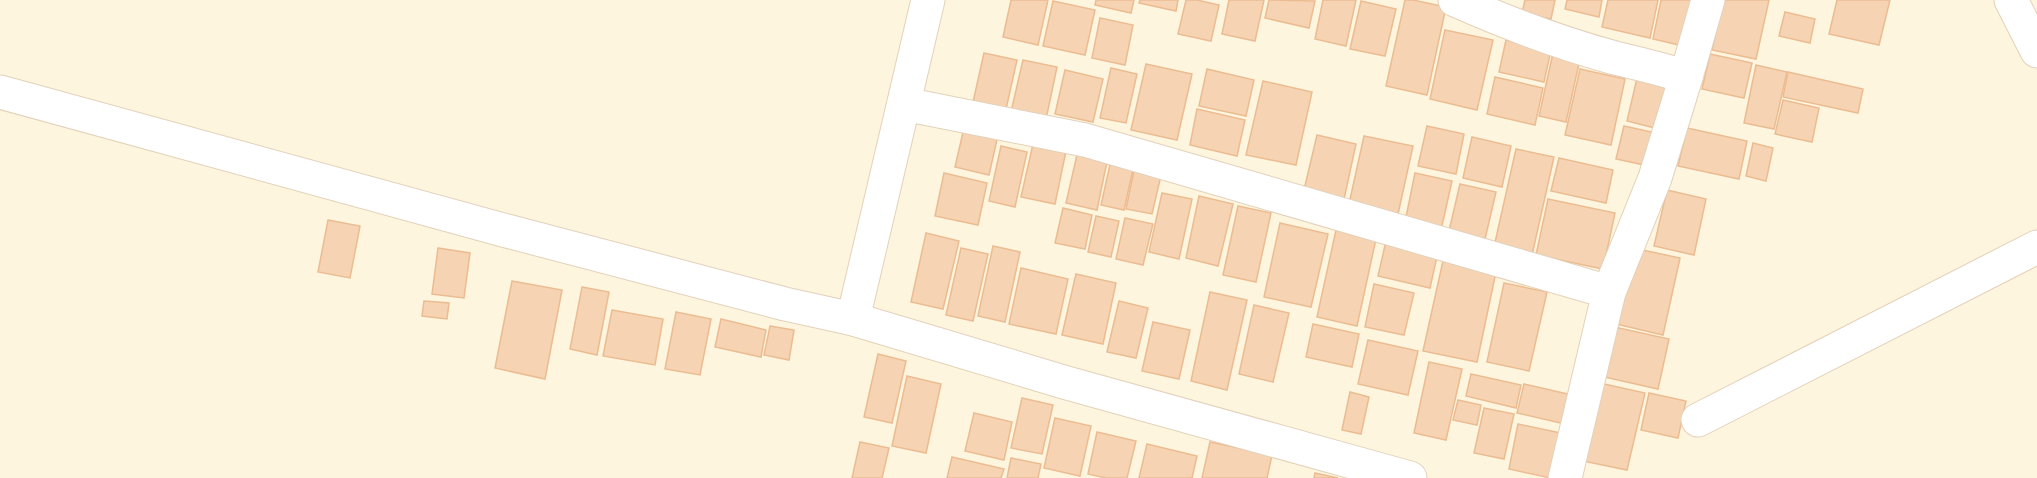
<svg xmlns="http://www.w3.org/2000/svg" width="2037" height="478" viewBox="0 0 2037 478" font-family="'Space Grotesk',sans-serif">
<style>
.building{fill:#f6d4b3;stroke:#ebbc92;stroke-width:1.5}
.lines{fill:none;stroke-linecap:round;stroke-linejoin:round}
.minor-casing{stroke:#e3d1ba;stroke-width:35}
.minor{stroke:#fff;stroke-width:33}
</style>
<rect width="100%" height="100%" fill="#fef5de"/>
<!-- building -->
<g class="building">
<path d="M1011,0h37l-10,45 -35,-8z"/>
<path d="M1096,0h38l-3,13 -36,-8z"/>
<path d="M1140,0h38l-2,11 -37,-8z"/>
<path d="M1186,0h11l22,5 -8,36 -33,-7z"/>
<path d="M1229,0h35l-9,41 -33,-7z"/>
<path d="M1269,0l46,1 -6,27 -44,-10z"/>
<path d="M1323,0h33l-10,46 -31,-7z"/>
<path d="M1405,0h8l33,7 -19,88 -41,-9z"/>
<path d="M1525,0h30l-4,19 -29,-6z"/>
<path d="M1567,0h35l-3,17 -34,-8z"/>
<path d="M1608,0h50l-8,38 -48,-11z"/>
<path d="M1661,0h42l-11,48 -39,-9z"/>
<path d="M1723,0h46l-13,59 -44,-9z"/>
<path d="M1837,0h53l-11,45 -50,-11z"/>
<path d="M1053,1l42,9 -10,45 -42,-9z"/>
<path d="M1361,1l35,8 -11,47 -35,-7z"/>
<path d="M1785,12l30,7 -5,24 -31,-7z"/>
<path d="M1100,18l33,7 -8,40 -33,-7z"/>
<path d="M1445,30l48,10 -16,70 -47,-11z"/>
<path d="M1506,40l45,10 -7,32 -45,-10z"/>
<path d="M984,53l33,7 -11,49 -33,-7z"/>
<path d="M1553,53l27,6 -14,63 -27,-6z"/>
<path d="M1710,54l42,9 -8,35 -42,-9z"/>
<path d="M1023,60l34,7 -12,57 -35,-8z"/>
<path d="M1146,64l46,10 -15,66 -46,-10z"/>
<path d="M1756,65l31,7 -13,57 -30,-6z"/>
<path d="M1111,68l26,6 -11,49 -26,-5z"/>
<path d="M1207,69l47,11 -8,36 -47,-10z"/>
<path d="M1580,69l45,10 -14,66 -46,-10z"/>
<path d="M1065,70l38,9 -10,43 -38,-8z"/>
<path d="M1788,72l75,17 -5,24 -75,-16z"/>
<path d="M1638,74l31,7 -10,48 -32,-8z"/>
<path d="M1495,77l48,11 -8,37 -48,-11z"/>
<path d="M1263,81l49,11 -16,73 -50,-10z"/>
<path d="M1783,100l36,8 -7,34 -37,-8z"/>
<path d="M1197,109l48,11 -8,36 -47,-11z"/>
<path d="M1427,126l37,8 -8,40 -38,-8z"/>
<path d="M1624,126l32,7 -7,33 -33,-7z"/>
<path d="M964,128l34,7 -9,40 -34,-8z"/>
<path d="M1687,128l60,13 -8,38 -61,-13z"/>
<path d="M1317,135l39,9 -12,55 -40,-9z"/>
<path d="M1364,136l49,10 -15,68 -49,-10z"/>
<path d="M1472,137l39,9 -9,41 -39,-9z"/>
<path d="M1753,143l20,5 -7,33 -20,-5z"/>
<path d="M1033,144l33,7 -11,53 -34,-7z"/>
<path d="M1001,146l26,6 -12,55 -26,-6z"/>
<path d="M1079,146l30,6 -12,58 -31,-7z"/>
<path d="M1516,149l38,8 -22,98 -38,-8z"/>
<path d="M1559,158l54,12 -7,33 -55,-12z"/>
<path d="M1111,160l23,5 -10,45 -23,-5z"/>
<path d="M1136,161l27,6 -11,47 -26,-5z"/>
<path d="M944,173l43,10 -9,42 -43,-9z"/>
<path d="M1415,173l37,8 -11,49 -36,-8z"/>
<path d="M1460,184l36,8 -11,47 -36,-8z"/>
<path d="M1667,190l39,9 -12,56 -40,-9z"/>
<path d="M1162,193l30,6 -13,60 -30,-7z"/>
<path d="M1199,196l34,8 -15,62 -32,-8z"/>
<path d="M1548,199l67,14 -12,56 -67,-14z"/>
<path d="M1238,206l33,7 -15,69 -33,-7z"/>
<path d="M1063,208l29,7 -7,34 -30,-6z"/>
<path d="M1096,216l23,5 -8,36 -23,-5z"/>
<path d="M1125,218l28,6 -10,41 -27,-6z"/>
<path d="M328,220l32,6 -10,52 -32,-6z"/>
<path d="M1338,221l40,9 -21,96 -40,-9z"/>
<path d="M1280,223l48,11 -17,73 -47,-10z"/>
<path d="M926,233l33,8 -16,68 -32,-7z"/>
<path d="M1386,241l52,11 -8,36 -52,-12z"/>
<path d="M993,246l27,6 -15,70 -27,-6z"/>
<path d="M438,248l32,5 -6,45 -32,-4z"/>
<path d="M961,248l27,6 -15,67 -27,-6z"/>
<path d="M1633,248l47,10 -17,77 -47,-11z"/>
<path d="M1443,261l53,11 -19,90 -54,-11z"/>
<path d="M1021,268l47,11 -12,55 -47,-10z"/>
<path d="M1076,274l40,9 -13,61 -41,-9z"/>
<path d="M512,281l50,9 -17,89 -50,-11z"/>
<path d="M1504,283l43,9 -18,79 -42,-9z"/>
<path d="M1374,284l40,9 -10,42 -39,-8z"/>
<path d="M582,287l27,5 -12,63 -27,-6z"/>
<path d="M1210,292l37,8 -20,90 -36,-9z"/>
<path d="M424,301l25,2 -2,16 -25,-3z"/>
<path d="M1119,301l29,7 -12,50 -29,-6z"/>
<path d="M1254,305l35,8 -16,69 -34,-8z"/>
<path d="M612,310l51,9 -8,46 -52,-9z"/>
<path d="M676,312l35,7 -11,56 -35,-6z"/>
<path d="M721,319l45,11 -5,27 -46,-10z"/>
<path d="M1153,322l37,8 -11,49 -37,-8z"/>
<path d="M1313,324l46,10 -7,33 -46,-10z"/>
<path d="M770,326l24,4 -5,30 -25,-5z"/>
<path d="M1610,326l59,13 -11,50 -58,-13z"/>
<path d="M1368,340l50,11 -10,44 -50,-11z"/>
<path d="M878,354l28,7 -14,62 -28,-6z"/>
<path d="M1429,362l33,7 -16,71 -32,-7z"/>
<path d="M1471,374l50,11 -5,23 -50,-12z"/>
<path d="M907,376l34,8 -15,69 -34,-7z"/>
<path d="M1595,382l50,11 -18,77 -49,-10z"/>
<path d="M1524,384l44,10 -7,29 -44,-10z"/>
<path d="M1350,392l19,5 -8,37 -19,-4z"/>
<path d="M1649,393l37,8 -8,37 -37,-8z"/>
<path d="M1022,398l31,7 -11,49 -31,-6z"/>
<path d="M1458,400l23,5 -4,20 -24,-5z"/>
<path d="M1484,408l30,6 -10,45 -30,-6z"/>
<path d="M974,413l38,9 -8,38 -39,-9z"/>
<path d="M1055,418l36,8 -11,50 -36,-8z"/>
<path d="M1518,424l43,9 -10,45 -42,-9z"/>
<path d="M1097,432l39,9 -9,37h-21l-18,-4z"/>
<path d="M860,442l29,6 -7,30h-30z"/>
<path d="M1210,442l62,13 -5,23h-65z"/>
<path d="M1147,444l50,12 -5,22h-53z"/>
<path d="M952,457l52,12 -3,9h-54z"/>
<path d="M1011,458l30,6 -3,14h-31z"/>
<path d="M1315,473l23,5h-24z"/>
</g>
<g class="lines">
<!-- minor casing -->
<g class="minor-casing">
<g id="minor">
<path d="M1455,0c52,23 105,43 160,58 25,6 47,11 71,19l-31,101 -46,114 -44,186"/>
<path d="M2011,0l26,51"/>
<path d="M1686,77l22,-77"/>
<path d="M0,92l507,139 278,73 68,15 214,64 343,95"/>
<path d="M904,104l181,36 524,152"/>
<path d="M853,319l75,-319"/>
<path d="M1698,420l339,-173"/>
</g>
</g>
<!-- minor -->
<use href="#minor" class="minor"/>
</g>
</svg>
